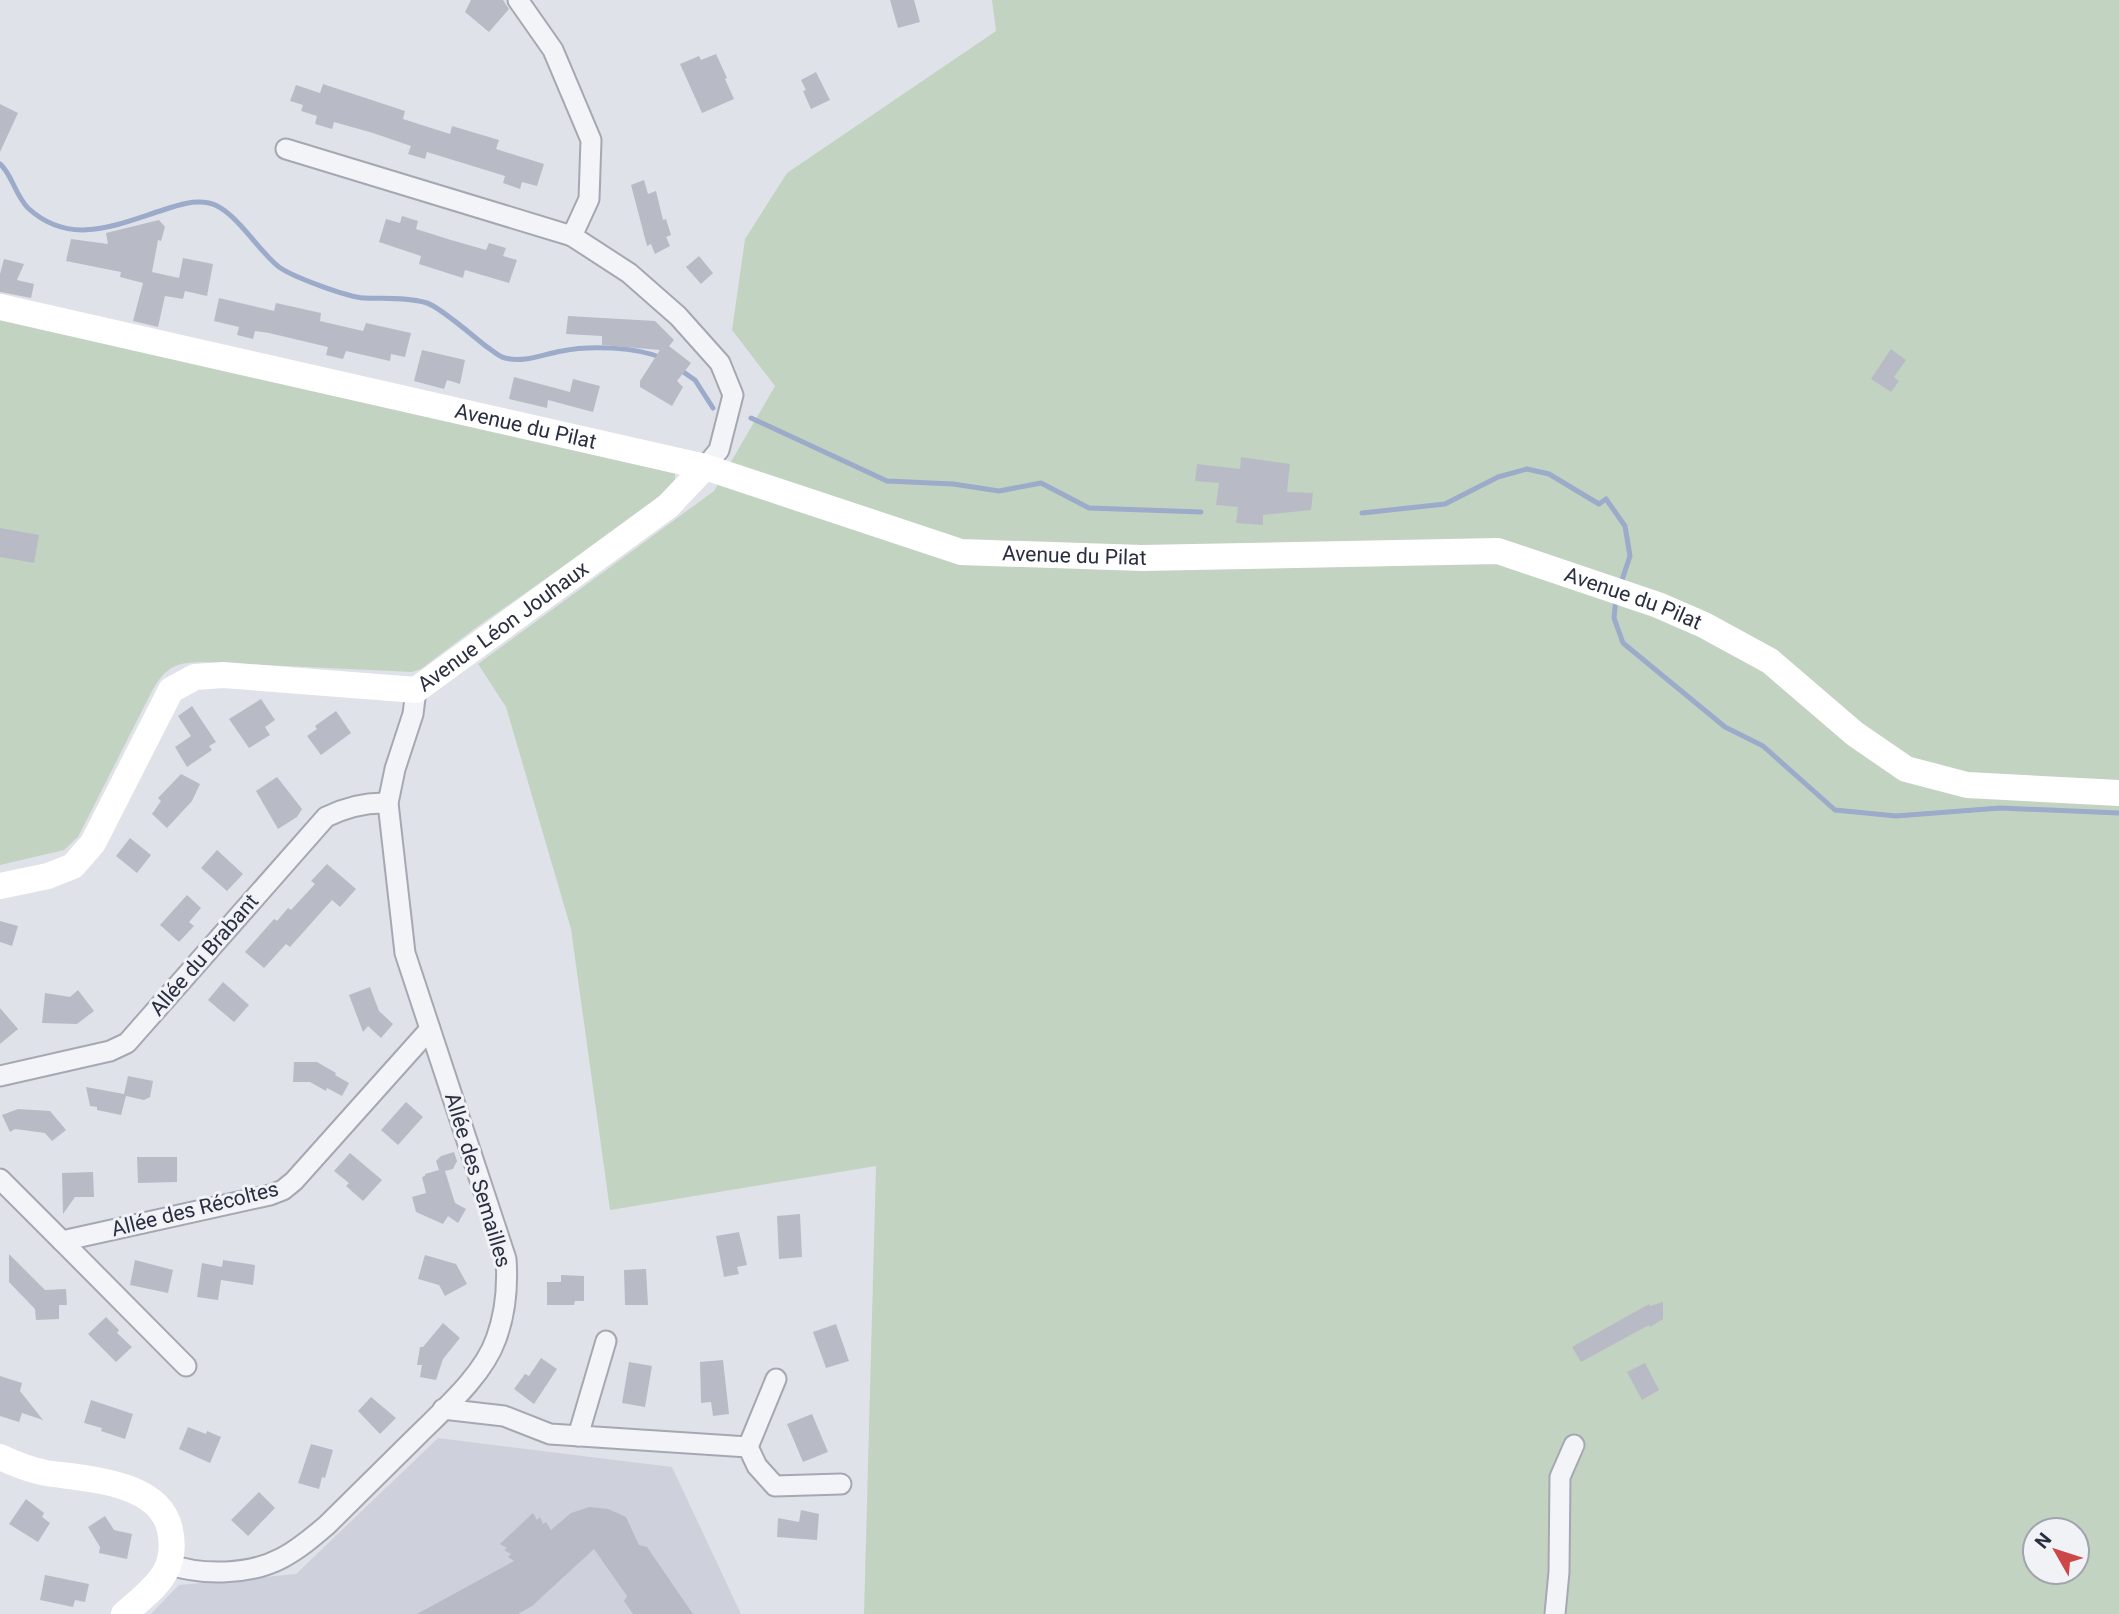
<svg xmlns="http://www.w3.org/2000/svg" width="2119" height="1614" viewBox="0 0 2119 1614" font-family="Roboto,sans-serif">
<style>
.built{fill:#ced1db}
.green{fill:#c3d3c1;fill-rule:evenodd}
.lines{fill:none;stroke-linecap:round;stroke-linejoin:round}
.stream{stroke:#9cabc9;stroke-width:5}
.building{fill:#b8bbc6}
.street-casing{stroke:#a5a8b3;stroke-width:23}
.street{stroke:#f3f4f7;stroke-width:19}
.secondary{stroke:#fff;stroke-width:26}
.labels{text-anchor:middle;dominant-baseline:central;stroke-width:6;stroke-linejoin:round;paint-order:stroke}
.street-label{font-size:21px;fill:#292e40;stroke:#f0f2f6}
</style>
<rect width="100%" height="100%" fill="#e0e2e9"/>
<!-- built -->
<path class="built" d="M438,1438l234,29 69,147h-590l28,-29 117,-11z"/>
<!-- green -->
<g class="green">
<path d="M992,0h1127v1614h-1255l12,-448 -266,44 -39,-281 -65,-222 -28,-43 236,-173 61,-105 -43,-56 13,-91 42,-66 209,-142zM2035,1530h42v42h-42z"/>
<path d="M0,319l675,154v9l-34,30 -167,117 -53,40 -9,3 -209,-10c-27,1 -35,3 -50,27l-75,148 -14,13 -64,15z"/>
</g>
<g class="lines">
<!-- stream -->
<g class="stream">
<path d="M0,164c12,10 15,31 28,44 42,39 88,17 135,2 15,-5 30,-10 46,-7 25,5 49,48 70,64 14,10 68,30 85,31 20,1 43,-1 63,5 13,4 47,34 60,44 5,3 12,10 18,11 20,5 38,-4 57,-7 28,-6 74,-4 100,7"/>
<path d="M679,369l16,11 18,28"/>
<path d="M751,418l136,63 66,3 46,7 42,-8 48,25 112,4"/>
<path d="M1362,513l83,-9 53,-27 29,-8 22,5 50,30 7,-5 19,27 5,30 -10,30"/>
<path d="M1616,598l-2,20 9,25 102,84 38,19 72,64 61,6 104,-8 119,5"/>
</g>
</g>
<!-- building -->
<g class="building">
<path d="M471,0h32l6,9 -20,23 -24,-20z"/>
<path d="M890,0h24l6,22 -22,6z"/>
<path d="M716,54l11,24 -2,1 9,20 -32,14 -22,-49 19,-8 2,4z"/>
<path d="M816,72l14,28 -19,9 -8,-18 3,-1 -5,-10z"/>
<path d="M323,84l82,27 -2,8 47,15 2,-8 47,14 -3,9 48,15 -7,22 -15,-4 -2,7 -17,-6 2,-7 -78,-24 -2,7 -17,-5 3,-8 -38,-13 -39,-11 -2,7 -17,-5 2,-8 -16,-5 2,-6 -13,-4 6,-16 24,8z"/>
<path d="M0,104l18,9 -18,39z"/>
<path d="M644,180l4,14 8,-3 7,29 3,-1 5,16 -5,2 4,9 -15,8 -4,-10 -4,2 -16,-61z"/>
<path d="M402,216l16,5 -2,8 35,11 35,10 3,-7 17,5 -3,8 14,4 -8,23 -44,-13 -2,8 -44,-14 2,-8 -42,-14 7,-23 14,4z"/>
<path d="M159,220l6,7 -4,14 -3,-1 -6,32 27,6 4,-20 30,6 -6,32 -22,-5 -2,8 -18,-3 -7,31 -25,-6 10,-38 -23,-6 1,-5 -55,-11 5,-22 37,5 -2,-11z"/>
<path d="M699,256l14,17 -12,11 -15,-17z"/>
<path d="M4,259l20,5 -7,16 17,4 -3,14 -31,-6v-18z"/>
<path d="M219,298l55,13 2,-8 45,10 -1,8 43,10 3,-8 45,10 -6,24 -14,-3 -1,7 -44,-10 -3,8 -17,-4 2,-8 -59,-14 -14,-2 -2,8 -16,-4 2,-8 -25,-6z"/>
<path d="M568,316l87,5 19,19 -5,6 22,17 -14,18 6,6 -11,19 -32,-19v-6l20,-31 -58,-5v-9l-36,-2z"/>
<path d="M1891,349l15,11 -12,17 5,4 -8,11 -20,-13z"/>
<path d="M422,350l43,10 -5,24 -13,-4 -3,9 -30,-8z"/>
<path d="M514,377l56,15 3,-13 27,7 -7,26 -45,-12 -1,8 -38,-9z"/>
<path d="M1241,457l49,7 -3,28 26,1 -2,17 -48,5v10l-27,-2 2,-16 -22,-2 3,-22 -24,-2 2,-17 43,5z"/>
<path d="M0,528l39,7 -5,28 -34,-6z"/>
<path d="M261,699l14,21 -10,7 5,8 -21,13 -20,-29z"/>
<path d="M192,706l24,36 -7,4 3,4 -25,17 -12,-20 16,-11 -13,-20z"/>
<path d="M336,711l15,22 -30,22 -14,-19 10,-7 -2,-3z"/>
<path d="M181,774l19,10 -8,17 -25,27 -15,-14 9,-13 -3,-3z"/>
<path d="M277,777l25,32 -5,8 -19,12 -22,-38z"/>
<path d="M130,838l21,17 -14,18 -21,-17z"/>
<path d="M217,850l26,24 -16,17 -26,-23z"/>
<path d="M327,864l29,25 -16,18 -8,-7 -42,47 -4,-3 -22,24 -19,-16 29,-33 3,2 11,-13 3,2 24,-26 -4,-3z"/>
<path d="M187,895l14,13 -12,14 5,4 -15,16 -19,-17z"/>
<path d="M0,921l18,5 -6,20 -12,-4z"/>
<path d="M223,982l26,23 -15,17 -26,-22z"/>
<path d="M370,987l9,24 14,13 -12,14 -13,-12 -5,6 -14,-37z"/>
<path d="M78,990l16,21 -17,13 -35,-1 3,-30 25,4z"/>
<path d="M0,1008l18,21 -18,15z"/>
<path d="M294,1062h23l19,11 -1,2 14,8 -7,13 -15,-8 -1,3 -16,-9h-17z"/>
<path d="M128,1076l25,5 -3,16 -6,3 -18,-4 -5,19 -24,-5v-3l-7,-1 -4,-19 38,7z"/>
<path d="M406,1102l17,15 -25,28 -17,-15z"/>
<path d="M18,1109l32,2 16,19 -14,11 -7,-8 -30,-4 -5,3 -8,-17z"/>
<path d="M454,1152l3,9 -4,8 -8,2 10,32 11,6 -8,14 -10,-7 -5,8 -27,-12 -4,-15 14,-4 -4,-16 3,-1v-2l14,-4 -3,-9 5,-5z"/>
<path d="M350,1153l32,27 -19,21 -17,-15 3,-3 -15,-12z"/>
<path d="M137,1157h40v25l-39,1z"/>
<path d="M93,1172l1,25h-19l-12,17 -1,-41z"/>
<path d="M800,1214l2,43 -23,2 -2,-43z"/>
<path d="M739,1232l8,33 -10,2 2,7 -15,3 -8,-41z"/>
<path d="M9,1254l36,36 21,-1 1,16h-8v14l-23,1 -1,-11 -26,-27z"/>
<path d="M425,1255l31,9 11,20 -22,12 -6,-11 -21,-6z"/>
<path d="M135,1260l38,10 -5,23 -38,-8z"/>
<path d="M223,1260l32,5 -2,20 -32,-5 -3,20 -21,-3 5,-34 20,4z"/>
<path d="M646,1269l2,36h-23l-1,-35z"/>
<path d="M561,1275l23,1v25h-9l-1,4h-27v-23h14z"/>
<path d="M1663,1302v17l-13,8 -1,-2 -68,37 -9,-15 77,-43 1,2z"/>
<path d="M106,1317l13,13 -2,3 15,14 -16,15 -28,-28z"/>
<path d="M443,1323l17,15 -17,21 -7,21 -16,-3 2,-12h-5l3,-18h3z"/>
<path d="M836,1324l13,37 -23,7 -13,-36z"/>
<path d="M541,1358l16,11 -23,35 -20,-15 11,-15 4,2z"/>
<path d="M723,1360l6,54 -16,2 -2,-14 -10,1 -1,-41z"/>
<path d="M629,1362l23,4 -7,41 -23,-4z"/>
<path d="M1645,1363l14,27 -17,10 -15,-28z"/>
<path d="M0,1376l22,7 -2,8 23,29 -21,-7 -3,9 -19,-6z"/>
<path d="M371,1397l25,21 -16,16 -22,-23z"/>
<path d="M91,1400l42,14 -8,25 -24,-8 1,-3 -18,-5z"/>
<path d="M812,1414l16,38 -25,10 -16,-38z"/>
<path d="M188,1427l18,7 1,-3 14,6 -11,26 -31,-14z"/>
<path d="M311,1444l22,6 -8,28 -3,-1 -3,12 -21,-6z"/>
<path d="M259,1492l16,16 -27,28 -17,-16z"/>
<path d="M26,1499l18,14 -2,4 8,6 -12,19 -29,-18z"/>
<path d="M589,1507l19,2 18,8 13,28 8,2 46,67h-60l-9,-13 3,-5 -33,-47 -62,57 -14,8h-101l97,-53 -6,-4 3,-3 -7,-4 3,-2 -7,-4 33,-31 4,7 3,-3 3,7 3,-2 5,8 20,-17z"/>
<path d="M801,1510l18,4 -2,26 -40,-3 1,-19 21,4z"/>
<path d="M105,1516l9,14 18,4 -5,25 -28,-6 1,-6 -12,-20z"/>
<path d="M45,1575l44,9 -4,18 -10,-2 -2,7 -33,-7z"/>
</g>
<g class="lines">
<!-- street casing -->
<g class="street-casing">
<g id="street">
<path d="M518,0l35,50 38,90 -2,59 -17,37 57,37 49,43 42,47 13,32 -14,55 -14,17"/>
<path d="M286,149l286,87"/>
<path d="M0,1076l110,-25 17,-8 199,-226c20,-10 39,-15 62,-14"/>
<path d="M0,1179l62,62 208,-46 13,-5 11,-9 136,-152"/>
<path d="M62,1241l124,125"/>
<path d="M443,1409l61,7 46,18 198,13 9,19 18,20 66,-2"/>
<path d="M578,1436l28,-95"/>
<path d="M748,1447l28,-68"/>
<path d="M168,1564c34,12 82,11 114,-6 17,-9 31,-21 45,-33 29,-29 59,-58 88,-87 28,-28 68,-62 81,-99 10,-27 12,-52 10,-80l-101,-306 -17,-150 7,-34 18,-55 3,-24"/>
<path d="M1555,1614l4,-42 1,-95 14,-32"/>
</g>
</g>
<!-- street -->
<use href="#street" class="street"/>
<!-- secondary -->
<g class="secondary">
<path id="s1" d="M0,307l705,160 256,85 181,6 356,-7 160,54 46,20 66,36 85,73 51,35 61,16 152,8"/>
<path id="s2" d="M0,886l48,-10 25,-10 20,-23 78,-153 24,-13 28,-2 193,15 252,-184 37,-39"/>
<path d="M0,1457c15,7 30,13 46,16 40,6 114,8 124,57 9,43 -18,59 -46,84"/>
</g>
</g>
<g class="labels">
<!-- street labels -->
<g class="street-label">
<text stroke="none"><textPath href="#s1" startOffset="539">Avenue du Pilat</textPath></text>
<text stroke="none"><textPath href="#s1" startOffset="1106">Avenue du Pilat</textPath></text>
<text stroke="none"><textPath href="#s1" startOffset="1673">Avenue du Pilat</textPath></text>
<text stroke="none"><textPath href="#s2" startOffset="635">Avenue Léon Jouhaux</textPath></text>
<text transform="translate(204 955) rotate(-49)">Allée du Brabant</text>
<text transform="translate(478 1180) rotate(73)">Allée des Semailles</text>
<text transform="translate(195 1209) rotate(-14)">Allée des Récoltes</text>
</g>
</g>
<!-- north arrow -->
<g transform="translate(2056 1551) rotate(309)"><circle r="33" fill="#f0f2f6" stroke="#a0a4ad" stroke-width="2"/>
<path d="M0-5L12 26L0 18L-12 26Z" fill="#cc4747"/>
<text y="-10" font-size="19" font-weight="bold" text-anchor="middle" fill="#292e40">N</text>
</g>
</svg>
